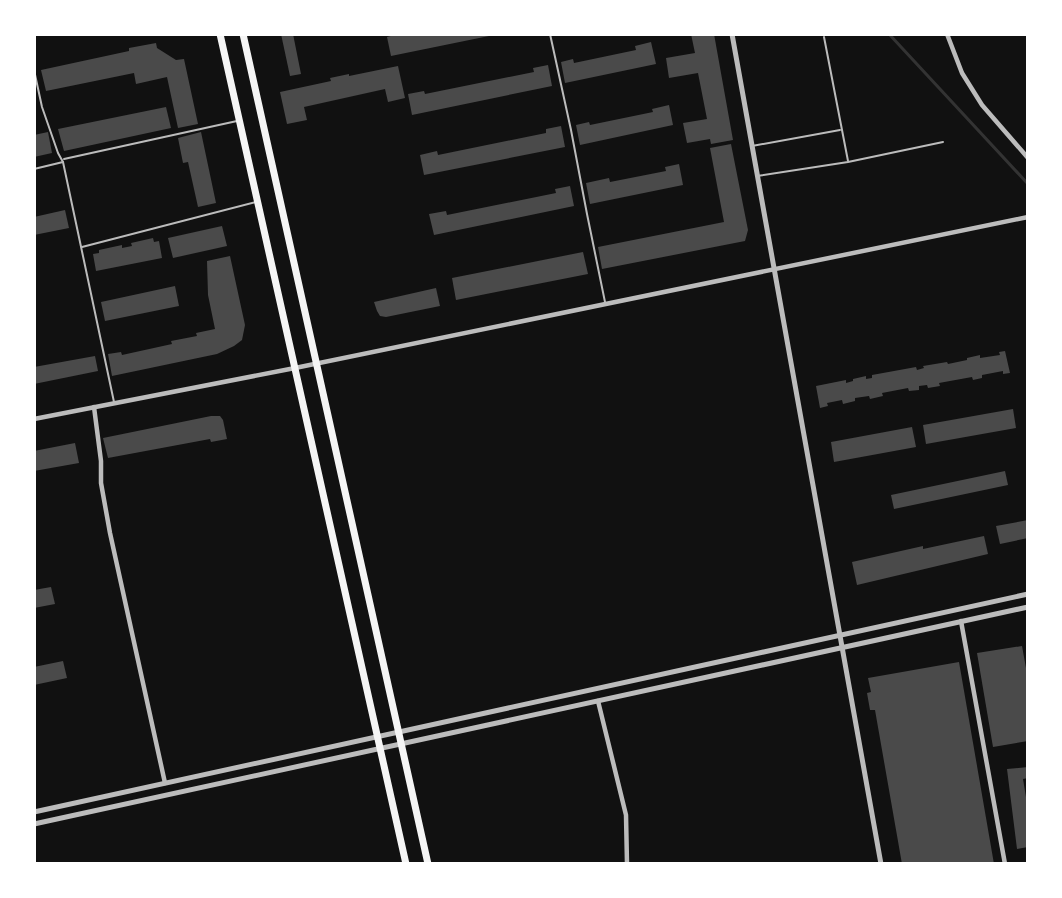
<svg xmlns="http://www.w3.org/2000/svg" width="1062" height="898" viewBox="0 0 1062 898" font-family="'Noto Sans',sans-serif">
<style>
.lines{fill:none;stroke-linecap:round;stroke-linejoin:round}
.stream{stroke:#333;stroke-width:3}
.building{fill:#4a4a4a}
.service{stroke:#bcbcbc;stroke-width:2}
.minor{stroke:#bcbcbc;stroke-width:4.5}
.tertiary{stroke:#bcbcbc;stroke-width:5}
.primary{stroke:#f5f5f5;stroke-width:7}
</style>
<rect width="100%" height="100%" fill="#111"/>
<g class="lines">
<!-- stream -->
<path class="stream" d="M889,34l139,150"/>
</g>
<!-- building -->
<g class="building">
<path d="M281,34h12l8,40 -11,2z"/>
<path d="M398,34h91v2l-98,20 -4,-19z"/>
<path d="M691,34h23l19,106 -22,4 -1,-5 -23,4 -4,-20 24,-4 -9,-46 -29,5 -3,-20 29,-5z"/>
<path d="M651,42l5,22 -91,19 -4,-21 12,-3 1,4 62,-13 -1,-4z"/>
<path d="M156,43l1,5 19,12 8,-1 14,65 -20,4 -11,-51 -31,7 -2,-11 -88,18 -5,-21 88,-19v-3z"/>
<path d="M548,65l4,21 -140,29 -4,-21 16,-3 1,3 109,-22 -1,-4z"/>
<path d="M398,66l7,32 -17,4 -3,-13 -81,18 3,13 -20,4 -7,-32 51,-11 -1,-3 19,-4v2z"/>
<path d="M669,105l4,20 -93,20 -4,-20 13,-3 1,3 63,-13 -1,-3z"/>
<path d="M166,107l5,21 -107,23 -6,-22z"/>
<path d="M561,126l4,21 -141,28 -4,-20 17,-4 1,4 108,-22v-4z"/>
<path d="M48,132l4,21 -18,4v-22z"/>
<path d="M201,132l15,71 -18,4 -10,-45 -5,1 -5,-25z"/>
<path d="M731,144l17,86 -3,11 -143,28 -4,-22 126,-25 -14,-74z"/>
<path d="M679,164l4,21 -93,19 -4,-21 23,-5 1,4 56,-11 -1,-4z"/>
<path d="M570,186l4,20 -140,29 -5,-21 17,-3 1,4 109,-22 -1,-4z"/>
<path d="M65,210l4,18 -35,7v-18z"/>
<path d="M222,226l5,20 -54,12 -5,-20z"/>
<path d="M153,238l1,4 5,-1 3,17 -66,13 -3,-17 6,-1v-3l23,-5v3l10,-2 -1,-3z"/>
<path d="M583,252l5,22 -132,26 -4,-22z"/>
<path d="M230,256l15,69 -3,15 -8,6 -17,8 -105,22 -4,-22 13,-2 1,3 50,-11 -1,-3 26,-5 -1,-3 19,-4 -7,-34 -1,-34z"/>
<path d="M175,286l4,20 -74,15 -4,-19z"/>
<path d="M436,288l4,18 -54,11 -6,-1 -3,-5 -3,-9z"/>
<path d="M1005,351l5,22 -7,1v-3l-21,4v3l-9,2 -1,-3 -33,6 1,3 -12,2 -1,-3 -8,1v4l-10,1 -1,-3 -26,5 1,3 -13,3 -1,-3 -14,2v3l-12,3 -1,-4 -15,3 1,3 -8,2 -4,-22 30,-6v3l7,-2v-2l13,-3v3l6,-1v-3l44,-8 1,3 7,-2 -1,-2 24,-4 1,2 19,-4v-2l13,-3v3l20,-3 -1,-3z"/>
<path d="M95,356l3,15 -64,13v-17z"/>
<path d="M1013,409l3,19 -90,16 -3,-19z"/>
<path d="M211,416h9l3,4 4,19 -16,3 -1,-3 -102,19 -5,-20z"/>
<path d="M912,427l4,20 -82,15 -3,-20z"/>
<path d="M75,443l4,20 -45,8v-20z"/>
<path d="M1005,471l3,14 -114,24 -3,-14z"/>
<path d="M1028,520v18l-28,6 -4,-18z"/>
<path d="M984,536l4,18 -131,31 -5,-23 71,-16v3z"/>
<path d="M51,587l4,17 -21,4v-18z"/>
<path d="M1022,646l6,33v62l-35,6 -16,-94z"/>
<path d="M63,661l4,17 -33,7v-18z"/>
<path d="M959,662l35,202h-92l-27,-154h-5l-3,-17 4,-1 -3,-14z"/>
<path d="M1028,767v11l-5,1 5,30v38l-11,2 -10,-80z"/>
</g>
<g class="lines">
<!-- service -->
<g class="service">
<path d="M550,34l21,96 16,84 18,88"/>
<path d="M824,37l24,124"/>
<path d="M34,70l8,37 16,46 5,9 51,240"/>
<path d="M752,146l88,-16"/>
<path d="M64,159l173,-38"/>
<path d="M34,169l29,-7"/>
<path d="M757,176l91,-14 95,-20"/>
<path d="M82,247l174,-45"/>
</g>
<!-- minor -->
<g class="minor">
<path d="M947,34l15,39 20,32 46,53"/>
<path d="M94,407l7,54v22l9,50 55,250"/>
<path d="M34,419l261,-51 733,-151"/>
<path d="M961,621l44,243"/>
<path d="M598,701l28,114 1,49"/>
</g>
<!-- tertiary -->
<g class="tertiary">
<path d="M732,34l149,830"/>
<path d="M34,812l994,-218"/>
<path d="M34,824l994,-217"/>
</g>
<!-- primary -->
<g class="primary">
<path d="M220,34l186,830"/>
<path d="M243,34l185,830"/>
</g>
</g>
<!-- border -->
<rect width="1062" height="898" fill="none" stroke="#ffffff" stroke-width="72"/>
</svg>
